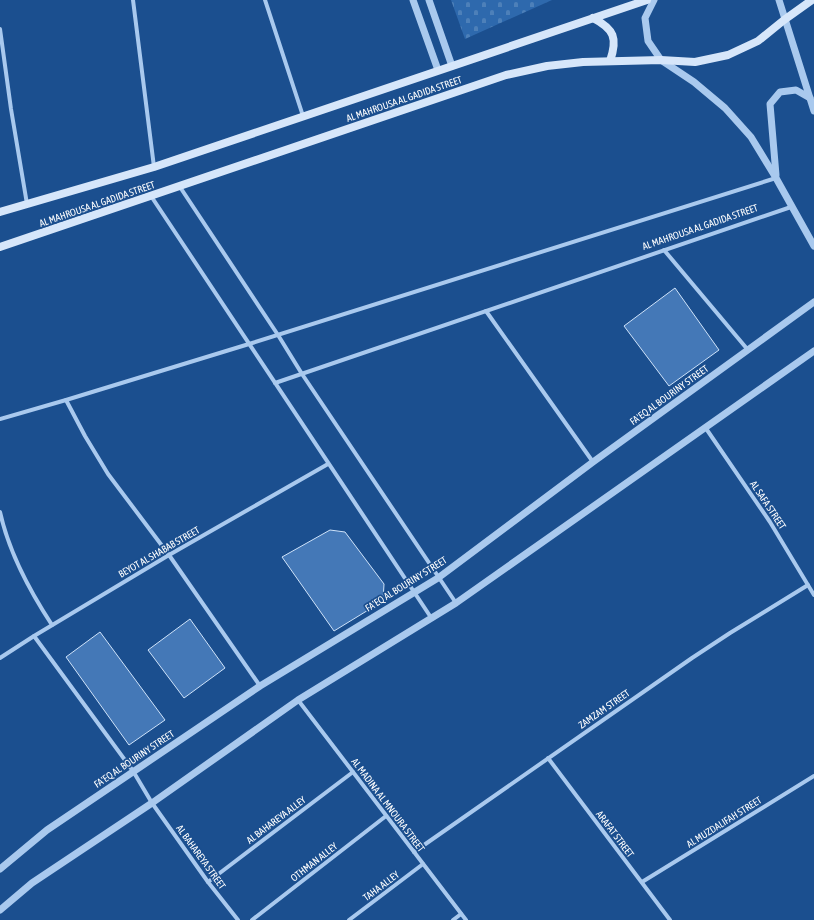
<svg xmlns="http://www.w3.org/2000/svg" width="814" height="920" viewBox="0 0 814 920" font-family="'Asap Condensed',sans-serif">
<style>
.cemetery{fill:url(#cemetery-stones)}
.building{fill:#4478b7;stroke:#cfe3fa}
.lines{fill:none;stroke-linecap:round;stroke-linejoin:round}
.minor{stroke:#a9c9ee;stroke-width:4}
.tertiary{stroke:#a9c9ee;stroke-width:7}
.secondary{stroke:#d6e6fa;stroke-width:8}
.labels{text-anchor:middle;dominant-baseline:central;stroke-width:3.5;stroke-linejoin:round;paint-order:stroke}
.street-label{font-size:10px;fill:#fff;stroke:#1b4f8f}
</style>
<defs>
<pattern id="cemetery-stones" width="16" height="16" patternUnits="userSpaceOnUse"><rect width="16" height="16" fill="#2e69ad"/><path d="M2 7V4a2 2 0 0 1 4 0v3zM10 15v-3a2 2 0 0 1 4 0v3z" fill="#4d80b9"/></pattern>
</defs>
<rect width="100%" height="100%" fill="#1b4f8f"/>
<!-- cemetery -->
<path class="cemetery" d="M451,0h101l-87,39z"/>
<!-- building -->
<g class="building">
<path d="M675,288l44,62 -50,36 -45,-60z"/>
<path d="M330,530l15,2 39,52 -1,17 -49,30 -52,-74z"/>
<path d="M190,619l35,49 -41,30 -36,-48z"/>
<path d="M100,632l65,88 -36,25 -63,-88z"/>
</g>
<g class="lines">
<!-- minor -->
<g class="minor">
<path d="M133,0l21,167"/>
<path d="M265,0l38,116"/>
<path d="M0,29l11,80 16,95"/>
<path d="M180,187l98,148 24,39 154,229"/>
<path d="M151,196l281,423"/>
<path d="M664,250l84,100"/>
<path d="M486,311l107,151"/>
<path d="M275,383l516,-176"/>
<path d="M66,400l19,36 23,38 61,81 91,131"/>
<path d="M0,419l66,-19 183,-56 527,-166"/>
<path d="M705,427l65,95 44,73"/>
<path d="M0,512c9,41 29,78 52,113"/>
<path d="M34,636l99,135 19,32 56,79 30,38"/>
<path d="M0,658l34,-22 135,-81 159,-91"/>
<path d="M298,700l168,220"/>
<path d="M548,758l122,162"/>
<path d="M414,852l278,-194 38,-25 78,-48"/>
<path d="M208,882l145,-110"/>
<path d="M642,882l172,-106"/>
<path d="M252,920l134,-104"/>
<path d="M349,920l74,-56"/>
<path d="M453,920l8,-6"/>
</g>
<!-- tertiary -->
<g class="tertiary">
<path d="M413,0l25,70"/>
<path d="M429,0l23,66"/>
<path d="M654,0l-9,18 3,23 13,19 33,22 31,26 26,29 25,41 38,68"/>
<path d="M779,0l35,111"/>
<path d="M776,175l-6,-71 10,-12 16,-2 14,8"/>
<path d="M0,869l47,-39 213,-144 178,-108 155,-116 221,-160"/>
<path d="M0,910l32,-27 120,-80 146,-103 158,-97 358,-252"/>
</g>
<!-- secondary -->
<g class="secondary">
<path d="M593,18c21,11 25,20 17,43"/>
<path d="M0,212l154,-45 493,-167"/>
<path d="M0,247l506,-172 41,-9 36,-4 78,-2 34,2 33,-7 30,-14 26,-21 28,-20"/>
</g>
</g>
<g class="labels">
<!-- street labels -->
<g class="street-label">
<text transform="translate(404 99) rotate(-19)">AL MAHROUSA AL GADIDA STREET</text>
<text transform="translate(97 204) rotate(-19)">AL MAHROUSA AL GADIDA STREET</text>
<text transform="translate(700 227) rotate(-19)">AL MAHROUSA AL GADIDA STREET</text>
<text transform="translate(669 395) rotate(-36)">FA'EQ AL BOURINY STREET</text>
<text transform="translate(768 505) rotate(56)">AL SAFA STREET</text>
<text transform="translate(159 552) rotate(-30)">BEYOT AL SHABAB STREET</text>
<text transform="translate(406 584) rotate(-32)">FA'EQ AL BOURINY STREET</text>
<text transform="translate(604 709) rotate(-35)">ZAMZAM STREET</text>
<text transform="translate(134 759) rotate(-34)">FA'EQ AL BOURINY STREET</text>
<text transform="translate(388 805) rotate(53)">AL MADINA AL MNOURA STREET</text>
<text transform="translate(276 820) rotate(-37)">AL BAHAREYA ALLEY</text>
<text transform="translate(724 822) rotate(-32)">AL MUZDALIFAH STREET</text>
<text transform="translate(615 834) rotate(53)">ARAFAT STREET</text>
<text transform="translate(201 857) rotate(54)">AL BAHAREYA STREET</text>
<text transform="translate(314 862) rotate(-38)">OTHMAN ALLEY</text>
<text transform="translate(381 886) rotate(-37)">TAHA ALLEY</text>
</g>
</g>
</svg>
